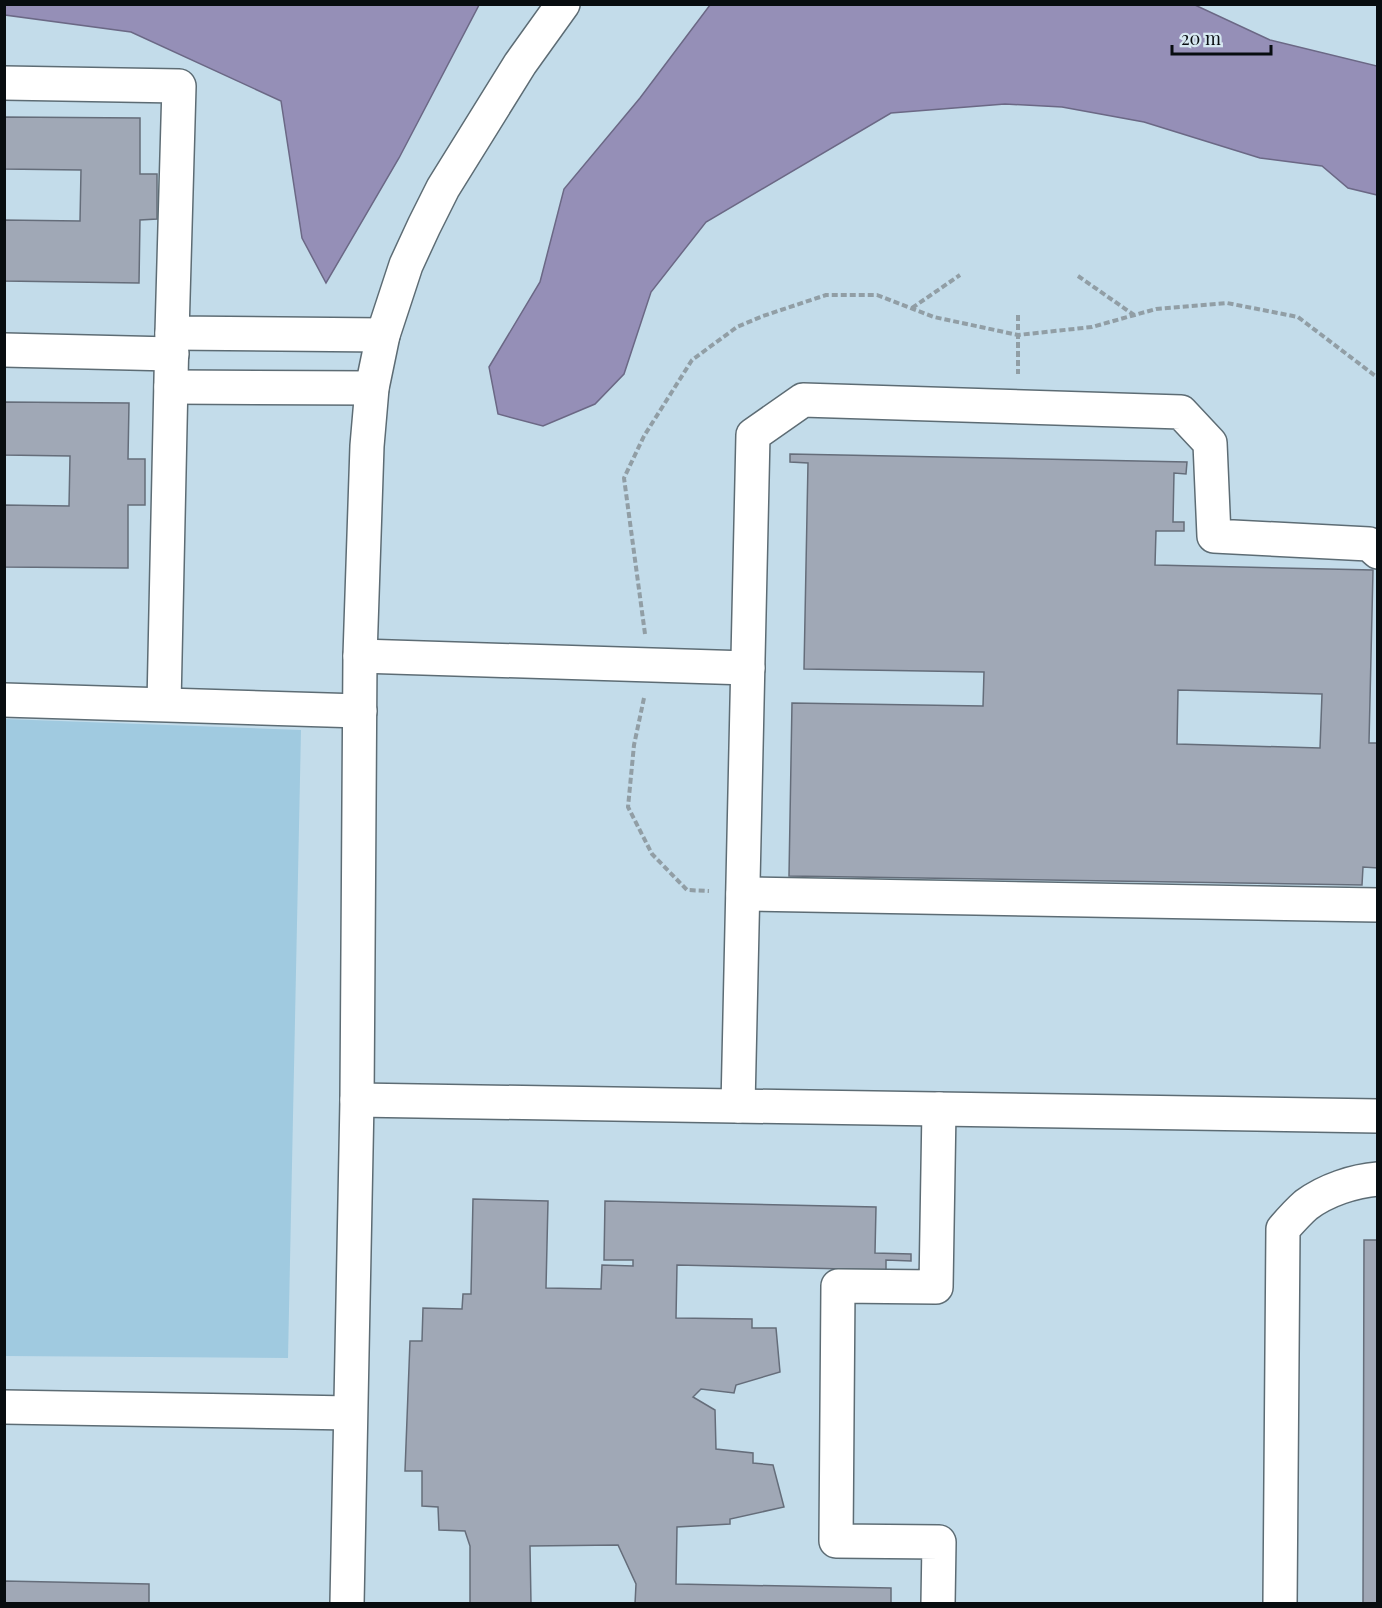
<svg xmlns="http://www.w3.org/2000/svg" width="1382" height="1608" viewBox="0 0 1382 1608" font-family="'Playfair Display',serif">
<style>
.built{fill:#c3dcea}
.green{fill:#a0cae0}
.water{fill:#958fb7;stroke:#6b6885;stroke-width:1.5}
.building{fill:#a0a8b6;stroke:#656d7a;stroke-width:1.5;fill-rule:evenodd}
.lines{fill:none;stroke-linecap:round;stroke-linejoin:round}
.minor-casing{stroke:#5d6c74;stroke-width:36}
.path{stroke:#919ea5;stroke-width:4;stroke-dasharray:6 3;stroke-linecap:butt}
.minor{stroke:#fff;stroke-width:33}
</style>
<rect width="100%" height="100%" fill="#d6e8f1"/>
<!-- built -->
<rect class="built" x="5" y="5" width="1372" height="1598"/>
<!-- green -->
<path class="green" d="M5,719l296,11 -13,628 -283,-2z"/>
<!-- water -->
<g class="water">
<path d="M5,4h474v1l-80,153 -73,125 -24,-45 -21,-137 -150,-69 -126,-17z"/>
<path d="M710,5h485l75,35 107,26v129l-29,-7 -26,-22 -62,-8 -116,-36 -82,-15 -57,-3 -114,9 -185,109 -55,70 -27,82 -29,30 -52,22 -45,-12 -9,-47 51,-85 24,-93 76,-91z"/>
</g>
<!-- building -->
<g class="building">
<path d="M4,117l136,1v56h17v45l-17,1 -1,63 -135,-2v-61l76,1 1,-51 -77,-1z"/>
<path d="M4,402l125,1 -1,56h17v46h-17v63l-124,-1v-62l65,1 1,-50 -66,-1z"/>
<path d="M790,454l397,8 -1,12 -12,-1 -1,49h11v9h-28l-1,34 218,5 -4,173h9v125l-15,-1 -1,18 -573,-9 3,-173 191,3 1,-34 -180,-3 4,-206 -18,-1zM1178,690l144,4 -2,54 -143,-4z"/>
<path d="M473,1199l75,2 -2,87 55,1 1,-24 31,1v-6h-29l1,-59 271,6 -1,46 36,1v7l-25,-1v10l-209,-5 -1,53 76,1v9h24l4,44 -44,13 -2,8 -33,-4 -8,8 22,13 1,39 37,4v10l20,2 11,42 -54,12v5l-53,3 -1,57 215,4v16h-256l1,-20 -18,-39 -88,1 1,58h-61v-58l-5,-15 -26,-1 -1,-23 -16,-1v-35h-17l5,-130h12l1,-33 39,1 1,-15h8z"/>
<path d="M1364,1240h14v364h-15z"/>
<path d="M4,1581l145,3v20h-145z"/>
</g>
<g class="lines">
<!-- minor casing -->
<g class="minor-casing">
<g id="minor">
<path d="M4,83l175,3 -7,247 211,2"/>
<path d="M4,350l168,4"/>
<path d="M171,387l201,1"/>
<path d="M360,656l388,12"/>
<path d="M4,700l356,11"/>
<path d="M164,704l8,-371"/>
<path d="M743,894l635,11"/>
<path d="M357,1100l1021,16"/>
<path d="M738,1106l15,-671 50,-35 378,12 29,31 4,93 155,8 9,8"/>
<path d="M4,1407l346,6"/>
<path d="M347,1604l10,-504 3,-444 7,-210 5,-58 11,-53 23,-70 18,-39 19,-38 77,-124 43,-60"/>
<path d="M938,1604l1,-62 -103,-1 2,-255 98,1 3,-178"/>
<path d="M1280,1604l3,-375c7,-8 15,-17 23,-24 20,-15 48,-24 72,-26"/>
</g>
</g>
<!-- path -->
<g class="path">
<path d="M1078,276l56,39"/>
<path d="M912,308l48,-33"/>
<path d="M1018,315v59"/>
<path d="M645,634l-21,-156 20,-42 48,-76 45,-33 26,-11 63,-21h51l57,22 84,18 74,-8 64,-18 71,-6 71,14 80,61"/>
<path d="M644,698l-10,47 -6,62 24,47 35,36 22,1"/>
</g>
<!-- minor -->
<use href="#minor" class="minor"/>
</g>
<!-- border -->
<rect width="1382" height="1608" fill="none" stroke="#080d10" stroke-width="12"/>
<!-- scale -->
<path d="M1172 45v9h99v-9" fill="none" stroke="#080d10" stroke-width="3"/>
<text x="1181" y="45" font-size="18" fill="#080d10" stroke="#d6e8f1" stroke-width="4.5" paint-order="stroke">20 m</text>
</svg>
